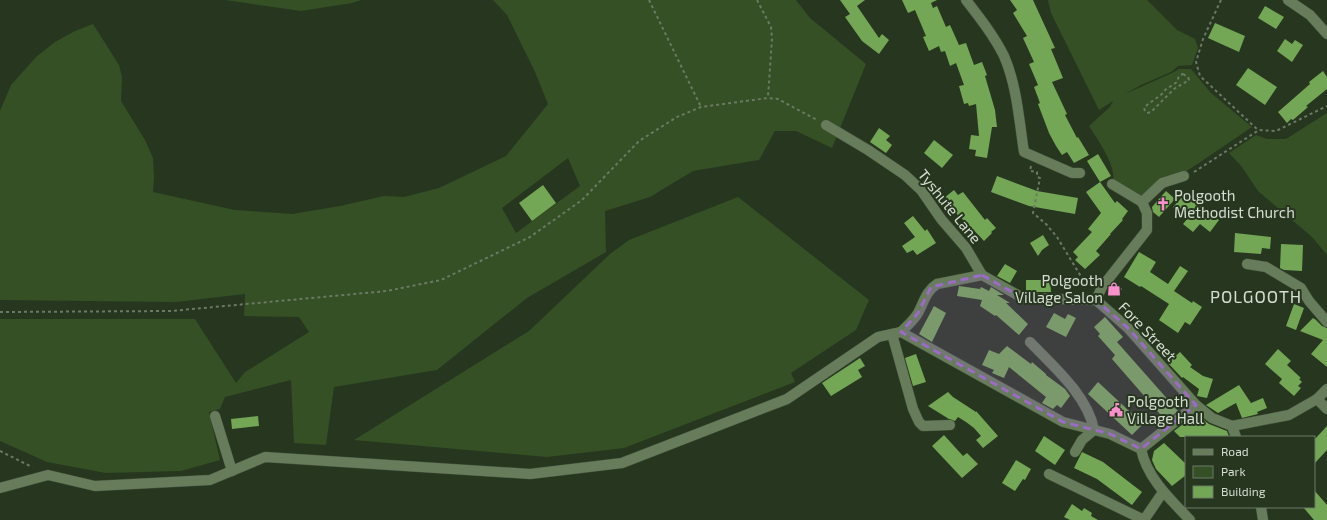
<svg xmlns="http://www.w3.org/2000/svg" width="1327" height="520" viewBox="0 0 1327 520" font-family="'Exo 2',sans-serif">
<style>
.green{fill:#345024;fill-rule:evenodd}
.building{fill:#73a755}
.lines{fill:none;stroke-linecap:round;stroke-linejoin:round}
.minor-casing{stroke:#43513b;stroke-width:11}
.path{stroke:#6c7965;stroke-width:2;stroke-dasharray:3 3;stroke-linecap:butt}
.minor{stroke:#667c5a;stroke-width:10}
.marked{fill:#9b6bc5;fill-opacity:0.2;stroke:#9b6bc5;stroke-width:3;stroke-dasharray:8 5;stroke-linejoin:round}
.labels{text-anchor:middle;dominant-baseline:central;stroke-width:4;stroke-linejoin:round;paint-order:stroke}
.poi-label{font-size:15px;fill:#d6dfd1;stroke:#27361f;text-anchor:start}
.street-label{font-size:15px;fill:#d6dfd1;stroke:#27361f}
.quarter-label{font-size:17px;letter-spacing:1px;fill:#d6dfd1;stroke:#27361f}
</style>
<rect width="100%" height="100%" fill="#27361f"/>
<!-- green -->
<g class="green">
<path d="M225,0h136l-9,3 -51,8z"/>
<path d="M493,0h303l14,18 56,46 -34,84 -36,-17h-21l-16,29 -66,11 -43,26 -45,14 1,41 -79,46 -90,72 -103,17 -8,58 -32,-2 -3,-63 -66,17 -5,12 -11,3 11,48 -39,11 -75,2 -59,-11 -47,-21v-122h195l41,64 9,-11 64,-40 -10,-15 -55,-1 1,-22 -69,8 -176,-2v-189l11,-26 25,-28 19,-15 20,-11 18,-7 26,41 3,12 -1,24 24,39 8,18 1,20 -1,14 82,18 57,4 48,-8 44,-10 20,1 35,-9 67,-32 42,-52 -13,-32 -28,-57zM568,158l12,28 -64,47 -14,-25z"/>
<path d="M1048,0h99l30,30 18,9 3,9 -6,17 -14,1 -7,6 -30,13 -16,9 47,-21 7,-4h12l20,24 41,34 -56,38 -54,34 -29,-17c4,-16 -16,-43 -24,-56l21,-19 3,-6 -14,9 -48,-97z"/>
<path d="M1327,113v142l-15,-18 -54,-46 -16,-24 -13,-14 27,-18 11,4h19z"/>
<path d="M738,197l131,103 -13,30 -65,43 4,9 -171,66 -77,9 -193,-17 175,-109 81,-77 19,-14z"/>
</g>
<!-- building -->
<g class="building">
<path d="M840,0h25l-8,6 22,32 3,-4 7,6 -10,14 -17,-13 -17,-24 5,-3z"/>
<path d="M902,0h35l-6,3 2,5 4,-2 9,21 4,-2 9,20 7,-2 8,22 8,-3 5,13 -2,1 10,34 2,17h-5l-5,31 -12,-2 1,-6 -7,-1 2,-14 8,1 -3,-32 -7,2 -1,-3 -4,1 -5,-18 5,-1 -8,-22 -6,3 -5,-15 -4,1 -2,-6 -10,5 -6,-14 3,-1 -11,-26 -7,3z"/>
<path d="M1010,0h23l22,48 -4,1 12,29 -11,4 15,32 -2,1 12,23 1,-1 11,18 -15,8 -7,-11 -5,3 -6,-9 -7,-13 -11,-29 2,-1 -6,-16 4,-2 -9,-21 5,-2 -11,-24 4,-2 -14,-23 4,-3z"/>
<path d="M1265,6l19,11 -8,12 -18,-11z"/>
<path d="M1215,23l30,13 -6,16 -31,-14z"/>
<path d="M1285,39l7,5 3,-4 8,5 -11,17 -15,-11z"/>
<path d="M1248,68l29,19 -12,18 -29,-20z"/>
<path d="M1323,71l4,6v12l-21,17 2,1 -15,13 -2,-1 -4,4 -9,-11 32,-28 -1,-2z"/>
<path d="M879,128l11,8 -4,4 6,5 -6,8 -16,-11z"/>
<path d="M934,140l19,15 -11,13 -18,-15z"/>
<path d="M1098,154l13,22 -11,6 -13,-21z"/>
<path d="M997,176l40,15 41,7 -3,16 -46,-8 -38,-14z"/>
<path d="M1100,182l15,21 2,-2 11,10 -6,8 1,1 -13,14h1l-15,17 4,4 -15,14 -10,-9 3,-3 -5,-5 19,-20 -4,-3 13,-16 -15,-21z"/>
<path d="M543,185l13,18 -24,18 -13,-18z"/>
<path d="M954,190l4,5 5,-3 22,28 2,-2 9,10 -5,4 1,1 -8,8 -17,-18 -1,1 -5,-7 -1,1 -16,-20z"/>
<path d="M1166,191l9,8 -16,18 -6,-5 -1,-5z"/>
<path d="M1186,193l33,27 -9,12 -10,-8 -7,8 -10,-8 5,-6 -15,-11z"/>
<path d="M913,216l12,15 2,-2 9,14 -19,12 -4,-5 -6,3 -5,-7 13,-9 -11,-14z"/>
<path d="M1235,233l36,4 -1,12 -8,-1 -1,6 -27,-2z"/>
<path d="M1043,235l6,10 -7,5 -4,6 -8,-13z"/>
<path d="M1281,244l22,1 -1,26 -18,-1 -4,-2z"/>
<path d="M1139,252l17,10 -6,10 18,12 12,-18 8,5 -14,20 18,12 1,-2 9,6 -12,18 -5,-3 -7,11 -19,-13 10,-16 -28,-18 -1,1 -16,-10z"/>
<path d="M1005,264l12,7 -7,12 -13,-7z"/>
<path d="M1026,280h24l1,12h-25z"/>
<path d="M1114,282l8,7 -8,8 -7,-6z"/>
<path d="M959,286l21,3 1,-2 8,4 2,-4 13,8h-7l13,8h-4l22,21 -9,11 -23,-20 -1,1 -15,-10 2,-6 -25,-4z"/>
<path d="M1294,304l10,4 -8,22 -10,-4z"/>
<path d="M934,306l12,7 -14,29 -13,-8z"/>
<path d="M1054,313l11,6 3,-5 8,4 -10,19 -20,-10z"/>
<path d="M1105,317l18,20 -6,5 61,69 -12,10 -54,-62 3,-4 -17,-19 2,-2 -6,-7z"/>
<path d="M1313,318l3,2 6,6 5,2v39l-16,-13 12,-14 -23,-9z"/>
<path d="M1007,346l24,18 1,-2 14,12v1l19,14 5,7 -9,12 -4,-3 -4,4 -11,-6 4,-6 -37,-30 -5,11 -12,-5 2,-3 -12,-5 7,-15 10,4z"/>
<path d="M1278,349l13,12 -4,4 14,13 -2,1 3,3 -4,4 3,2 -7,8 -15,-13 3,-4 -17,-15z"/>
<path d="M1180,352l12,13 -2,2 13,9 10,3 -6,19 -10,-2 2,-7 -16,-12 -1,1 -14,-15z"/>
<path d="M916,354l10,28 -13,4 -8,-28z"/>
<path d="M860,358l5,8 -7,4 4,7 -31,19 -9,-13z"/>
<path d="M1098,382l45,42 -11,11 -44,-41z"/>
<path d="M1239,385l12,18 12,-5 4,10 -10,4 1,2 -16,4 -6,-15 -18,10 -12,-8z"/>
<path d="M948,392l5,5 23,15v-1l22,25 -15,12 -7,-8 5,-4 -7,-8 -8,-6 -8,-5 -3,4 -6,-2 -21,-13z"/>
<path d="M1196,414l13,10 18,7 2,6h-49l-6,-6z"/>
<path d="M258,416l1,10 -27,3 -1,-10z"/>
<path d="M1327,426v24l-13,14v-24z"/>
<path d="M944,435l19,21 4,-3 11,11 -16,14 -30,-32z"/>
<path d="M1044,436l21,14 -10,15 -20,-14z"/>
<path d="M1164,443l22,21v11l-14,11 -16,-17 -4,-9 2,-9z"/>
<path d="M1082,452l21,10 39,30 -10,13 -35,-26 -23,-11z"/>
<path d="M1016,460l15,9 -6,11 -2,-1 -8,12 -13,-8z"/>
<path d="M1314,490l13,15v15h-13l-11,-13h11z"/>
<path d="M1072,504l10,7 2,-3 8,5 -1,3 7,4h-28l-6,-3z"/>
</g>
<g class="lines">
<!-- minor casing -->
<g class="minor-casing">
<g id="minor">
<path d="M966,0c14,18 28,36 38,56 13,30 15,64 20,96l48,21h8"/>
<path d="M1288,0l22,15 17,19"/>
<path d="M826,125l42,25 37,25 16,15 20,29 25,29 16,27"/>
<path d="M1112,184l30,18"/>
<path d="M1142,202l20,-19 22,-7"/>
<path d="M1247,264l19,3 35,21 8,13 18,21"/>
<path d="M1096,300l6,-13 45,-57v-17l-5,-11"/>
<path d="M901,332c6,-6 13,-12 17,-19 6,-11 8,-22 19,-29l45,-9 41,23 73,2 32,28 68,77 16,13 20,8 4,11"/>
<path d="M892,334l21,75 6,13 4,4 27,-1"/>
<path d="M1030,342c23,24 58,54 64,88l-12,10 -7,12"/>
<path d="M1317,399l10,10"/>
<path d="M215,416l17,55"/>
<path d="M1232,426l57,-11 28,-16 10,-10"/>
<path d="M1141,449c6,29 29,50 49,71"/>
<path d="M1049,474l93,45 4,-2 17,-25"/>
<path d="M0,488l48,-13 47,11 115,-6 55,-23 265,17 92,-11 165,-64 91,-62 23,-5 162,90 47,12 31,15 55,-44"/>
<path d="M1261,507l2,13"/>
</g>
</g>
<!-- path -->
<g class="path">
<path d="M649,0l52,107"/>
<path d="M757,0l14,27 1,12 -4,58"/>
<path d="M1221,0l-18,39 -7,23 4,14 58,54"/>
<path d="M1183,74l5,3 1,3 -15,9 -23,23 -4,1 -2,-2 -1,-3 3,-3 15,-11 3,-4 12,-8 2,-6z"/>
<path d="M1031,166l-1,5 7,1v5l3,1 -7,35 13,11 11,13 31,51"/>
<path d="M1194,172l65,-42 17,1 51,-25"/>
<path d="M0,312l171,-1 216,-20 54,-11 89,-43 52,-37 57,-59 38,-24 24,-10 67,-9 10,1 39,21"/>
<path d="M0,451l32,16"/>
</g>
<!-- minor -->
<use href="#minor" class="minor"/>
</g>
<!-- marked area -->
<path class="marked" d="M982,275l41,23 73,2 32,28 68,77 -55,44 -31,-15 -47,-12 -162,-90 17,-19 13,-26z"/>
<!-- icons -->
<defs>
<g id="church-bare" transform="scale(1.08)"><path d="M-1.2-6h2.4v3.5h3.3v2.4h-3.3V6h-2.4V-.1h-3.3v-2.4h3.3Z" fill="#f890cc" stroke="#27361f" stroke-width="2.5" paint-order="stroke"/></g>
<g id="shop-bare" transform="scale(1.08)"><path d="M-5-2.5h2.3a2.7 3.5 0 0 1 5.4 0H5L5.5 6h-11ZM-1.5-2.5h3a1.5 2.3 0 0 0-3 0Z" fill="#f890cc" stroke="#27361f" stroke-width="2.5" paint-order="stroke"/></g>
<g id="civic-bare" transform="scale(1.08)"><path d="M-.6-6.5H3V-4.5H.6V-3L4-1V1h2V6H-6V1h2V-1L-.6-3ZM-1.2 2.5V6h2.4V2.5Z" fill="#f890cc" stroke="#27361f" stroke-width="2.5" paint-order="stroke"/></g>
</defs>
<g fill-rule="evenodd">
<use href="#church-bare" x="1163" y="204"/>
<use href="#shop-bare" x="1114" y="289"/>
<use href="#civic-bare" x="1116" y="410"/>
</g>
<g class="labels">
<!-- poi labels -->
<g class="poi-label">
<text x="1174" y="195">Polgooth<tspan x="1174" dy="17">Methodist Church</tspan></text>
<text x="1103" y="280" text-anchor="end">Polgooth<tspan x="1103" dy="17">Village Salon</tspan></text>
<text x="1127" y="401">Polgooth<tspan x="1127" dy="17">Village Hall</tspan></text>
</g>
<!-- street labels -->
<g class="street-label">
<text transform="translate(950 206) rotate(51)">Tyshute Lane</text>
<text transform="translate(1148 331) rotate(46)">Fore Street</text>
</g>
<!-- quarter labels -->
<g class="quarter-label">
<text x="1256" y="296">POLGOOTH</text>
</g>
</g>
<!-- legend -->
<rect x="1185" y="436" width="130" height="72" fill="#27361f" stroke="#6d7a66"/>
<rect x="1193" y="449" width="20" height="6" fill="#667c5a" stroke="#6d7a66"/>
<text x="1221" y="456" font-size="12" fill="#d6dfd1">Road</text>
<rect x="1193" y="466" width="20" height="12" fill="#345024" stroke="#6d7a66"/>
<text x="1221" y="476" font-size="12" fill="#d6dfd1">Park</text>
<rect x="1193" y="486" width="20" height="12" fill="#73a755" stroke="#6d7a66"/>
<text x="1221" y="496" font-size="12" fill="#d6dfd1">Building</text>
</svg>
